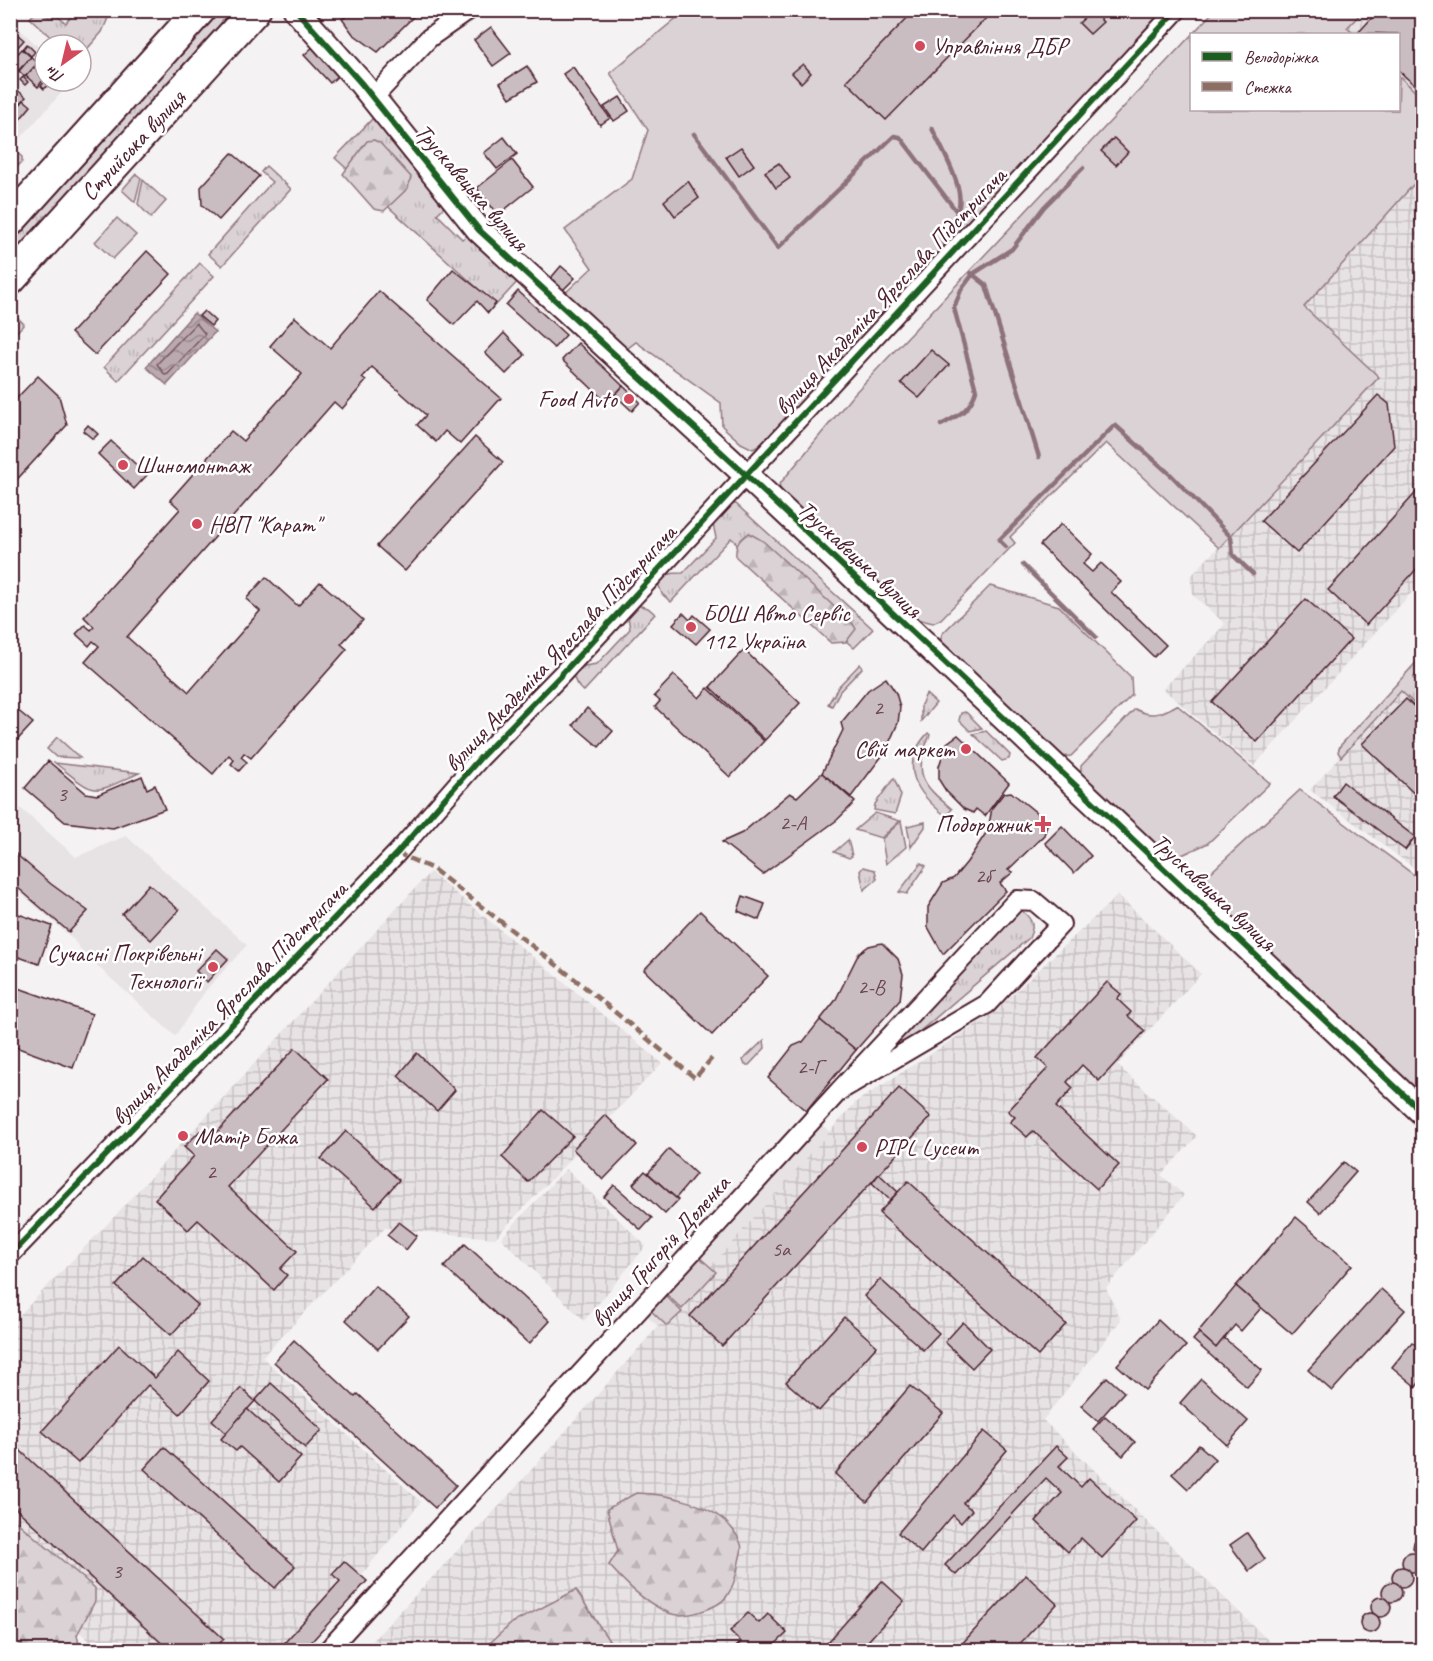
<svg xmlns="http://www.w3.org/2000/svg" width="1433" height="1661" viewBox="0 0 1433 1661" font-family="Caveat,sans-serif">
<style>
.built{fill:#e7e2e3}
.industrial{fill:url(#industrial-grid)}
.grass{fill:url(#grass-tufts);stroke:#927880;stroke-width:1.5}
.forest{fill:url(#forest-firs);stroke:#927880;stroke-width:1.5}
.green{fill:#dbd2d5;stroke:#927880;stroke-width:1.5}
.water{fill:url(#water-waves);stroke:#8d727a;stroke-width:1.5}
.lines{fill:none;stroke-linecap:round;stroke-linejoin:round}
.shore{stroke:#77565f;stroke-width:1.5}
.stream{stroke:#8d727a;stroke-width:4.5}
.building{fill:#cabdc1;stroke:#4a1f2b;stroke-width:1.5}
.minor-casing{stroke:#4a1f2b;stroke-width:22}
.tertiary-casing{stroke:#4a1f2b;stroke-width:28}
.primary-casing{stroke:#4a1f2b;stroke-width:34}
.minor{stroke:#fff;stroke-width:18}
.tertiary{stroke:#fff;stroke-width:24}
.primary{stroke:#fff;stroke-width:30}
.quiet{stroke:#8d6e63;stroke-width:4.5;stroke-dasharray:9 4.5;stroke-linecap:butt}
.cycleway-casing{stroke:#fff;stroke-width:10}
.cycleway{stroke:#1b5e20;stroke-width:6}
.poi-dot{fill:#d1495b;stroke:#fff;stroke-width:2}
.labels{text-anchor:middle;dominant-baseline:central;stroke-width:5;stroke-linejoin:round;paint-order:stroke}
.number-label{font-size:21px;fill:#6a4650}
.poi-label{font-size:24px;fill:#4a1f2b;stroke:#fff;text-anchor:start}
.street-label{font-size:24px;fill:#4a1f2b;stroke:#fff}
</style>
<defs>
<pattern id="industrial-grid" width="8" height="8" patternUnits="userSpaceOnUse" patternTransform="scale(1.5)"><rect width="8" height="8" fill="#e7e2e3"/><path d="M0 4h8M4 0v8" fill="none" stroke="#c8c1c3"/></pattern>
<pattern id="grass-tufts" width="24" height="20" patternUnits="userSpaceOnUse" patternTransform="scale(1.5)"><rect width="24" height="20" fill="#dbd2d5"/><path d="M3 7l-1-3M5 7V3M7 7l1-3M15 17l-1-3M17 17v-4M19 17l1-3" fill="none" stroke="#bdb4b7"/></pattern>
<pattern id="forest-firs" width="22" height="20" patternUnits="userSpaceOnUse" patternTransform="scale(1.5)"><rect width="22" height="20" fill="#dbd2d5"/><path d="M5 1l3.5 6h-7zM16 11l3.5 6h-7z" fill="#bdb4b7"/></pattern>
<pattern id="water-waves" width="16" height="10" patternUnits="userSpaceOnUse" patternTransform="scale(1.5)"><rect width="16" height="10" fill="#baa9ae"/><path d="M0 5q4-4 8 0t8 0" fill="none" stroke="#99898e"/></pattern>
</defs>
<rect width="100%" height="100%" fill="#f4f2f2"/>
<filter id="ink" filterUnits="userSpaceOnUse"><feTurbulence type="fractalNoise" baseFrequency=".0167" numOctaves="2"/><feDisplacementMap in="SourceGraphic" scale="12" xChannelSelector="R" yChannelSelector="G"/><feConvolveMatrix kernelMatrix="1 2 1 2 8 2 1 2 1" color-interpolation-filters="sRGB"/></filter>
<g filter="url(#ink)">
<!-- built -->
<g class="built">
<path d="M10,20l35,33v28h27l-54,60 -7,-7z"/>
<path d="M11,800l65,57 50,-21 121,109 -41,45 -31,46 -91,-82 -11,-15 -62,-55z"/>
<path d="M821,1124l15,13 -171,196 -23,-22z"/>
</g>
<!-- industrial -->
<g class="industrial">
<path d="M1363,11h59v87l-23,-22 -1,-42h-44l-7,-6z"/>
<path d="M1422,175v406l-168,185 -91,-77 62,-65 -32,-29 -3,-18 189,-200 -75,-70z"/>
<path d="M1413,678l9,9v187l-112,-84z"/>
<path d="M430,872l232,191 -167,175 -110,-10 -123,129 159,145 -121,148h-201l-88,-82 -1,-243 104,-108z"/>
<path d="M1118,895l83,79 -84,91 80,71 -36,39 23,20 -78,93 15,32 -78,100 235,230h-914l138,-147 354,-401 135,-87z"/>
<path d="M566,1169l80,77 -62,75 -83,-83z"/>
</g>
<!-- grass -->
<g class="grass">
<path d="M37,11l12,6 8,-1 9,7 10,-12h35l-9,21 -21,24v-11h-22l-29,-27z"/>
<path d="M216,11h22l-218,241 -9,-8v-5z"/>
<path d="M374,117l73,87 -10,10 25,25 11,-8 45,50 -22,24 -161,-147z"/>
<path d="M11,147l11,10v5l-11,11z"/>
<path d="M266,166l25,23 -69,77 -14,-12 64,-72 -11,-10z"/>
<path d="M136,174l5,4 -6,24 -13,-12z"/>
<path d="M143,180l23,21 -15,17 -13,-14z"/>
<path d="M200,263l14,13 -96,105 -14,-14z"/>
<path d="M12,312l12,12 -10,11 -3,-3z"/>
<path d="M732,504h4l137,125 -19,19 -123,-110 -60,64 -9,-8 -4,-11c7,-10 14,-10 25,-10l33,-35 -3,-14z"/>
<path d="M637,605l11,3 7,6 -71,77c-7,-4 -9,-9 -11,-17l5,-7 19,-3 33,-35 -2,-13z"/>
<path d="M1422,656v13l-9,9 9,9v24l-21,-20 -60,66 -3,-5 2,-6z"/>
<path d="M860,664l2,4 -22,23 -8,15 -4,-2 11,-18z"/>
<path d="M926,694l10,9 -15,18v-16z"/>
<path d="M965,712l2,1 15,15 -12,3 -11,-11 2,-7z"/>
<path d="M986,731l24,24 -1,4 -7,2 -29,-27z"/>
<path d="M928,733l2,2c-17,39 -9,49 22,74l-6,7c-29,-22 -49,-50 -18,-83z"/>
<path d="M55,763l84,10c-50,23 -41,23 -84,-10z"/>
<path d="M894,778l7,18 -6,18 -21,-4 1,-6z"/>
<path d="M875,813l25,8 -19,17 -26,-8z"/>
<path d="M925,822v5l-14,20 -4,-21z"/>
<path d="M848,840l4,16 -3,2 -15,-6z"/>
<path d="M921,863l5,3 -19,28 -8,-2z"/>
<path d="M863,867l12,3 2,9 -13,11 -4,-19z"/>
<path d="M1019,909c12,8 17,16 10,29l-124,106 -8,-5z"/>
<path d="M764,1040l1,8 -16,17h-4l-2,-5z"/>
</g>
<!-- forest -->
<g class="forest">
<path d="M374,140l6,3 31,34 -3,11 -24,23 -10,-2 -31,-35 24,-33z"/>
<path d="M749,533l14,8 90,83 3,5 -10,13 -15,1 -95,-86c-1,-13 3,-17 13,-24z"/>
<path d="M636,1493c36,1 91,13 105,51 2,5 -1,12 -2,18 -2,11 -5,24 -12,34 -9,13 -44,23 -58,17 -25,-11 -42,-28 -60,-48l9,-14 -11,-42z"/>
<path d="M11,1517l84,71v13l-18,34 2,9 8,6h-76z"/>
<path d="M576,1590l39,60h-133l30,-27z"/>
</g>
<!-- green -->
<g class="green">
<path d="M685,11h484l-405,432 -11,6 -12,-6 -19,-17 -1,-23 -85,-61 -12,9 -62,-55 30,-28 -27,-38 67,-51 16,-49 -38,-57z"/>
<path d="M1214,11h149l-16,17 7,6h-162v76h206l1,-34 23,22v77l-118,132 75,70 -160,171 -113,-105 -96,94 5,6 -74,76 -8,4 -20,-5 -131,-125 -3,-8 74,-90z"/>
<path d="M117,218l19,17 -23,24 -18,-17z"/>
<path d="M990,586l69,20 72,71 1,18 -61,61 -12,1 -120,-111 3,-12z"/>
<path d="M1177,705l93,78 -62,60 -37,17 -90,-79v-15l54,-57c16,9 26,5 42,-4z"/>
<path d="M57,737l23,21 -24,-1 -9,-8z"/>
<path d="M1300,790l122,91v214l-2,2 -224,-211z"/>
<path d="M901,821l5,26 -20,17 -4,-25z"/>
<path d="M698,1256l18,16 -34,37 -18,-17z"/>
<path d="M662,1292l20,20 -15,14 -20,-19z"/>
</g>
<!-- water -->
<path class="water" d="M194,313l21,19 -48,53 -21,-18z"/>
<g class="lines">
<!-- shore -->
<path class="shore" d="M196,323l9,11 -37,40 -3,1 -8,-11z"/>
<!-- stream -->
<g class="stream">
<path d="M932,128c9,21 36,63 25,84"/>
<path d="M694,134l84,114 116,-112 6,1 57,75 -2,9 -12,20 2,7"/>
<path d="M971,273l15,12 53,172"/>
<path d="M941,425c17,-9 30,-15 35,-35l-22,-82 7,-18 12,-16 39,-25 32,-42 39,-39"/>
<path d="M1006,547l-7,-7 116,-115 57,51 59,61 2,18 20,19"/>
<path d="M1023,565l73,72"/>
</g>
</g>
<!-- building -->
<g class="building">
<path d="M356,10h64l-42,42 -25,-18 -11,-15z"/>
<path d="M915,10h79l-108,110 -40,-39z"/>
<path d="M1379,10h43v82l-24,-22v-36l-40,-1z"/>
<path d="M1092,11l11,11 -13,12 -11,-11z"/>
<path d="M491,27l20,26 -18,13 -19,-26z"/>
<path d="M10,28l14,12 -9,10 -5,-4z"/>
<path d="M27,44l8,8 -4,4 -8,-7z"/>
<path d="M314,46l25,29 -9,8 -26,-28z"/>
<path d="M22,49l9,8 -13,14 -8,-9z"/>
<path d="M31,57l7,6 -13,14 -6,-6z"/>
<path d="M803,64l8,9 -10,10 -9,-10z"/>
<path d="M527,66l10,16 -27,16 -10,-15z"/>
<path d="M34,67l11,10 -7,10 -12,-11z"/>
<path d="M573,67l37,51 -10,7 -37,-51z"/>
<path d="M23,77l5,5 -3,3 -5,-5z"/>
<path d="M45,81l5,3 -6,5 -3,-3z"/>
<path d="M16,89l10,8 -5,6 -10,-9z"/>
<path d="M620,97l9,14 -15,10 -10,-14z"/>
<path d="M24,100l7,6 -15,18 -6,-8z"/>
<path d="M504,137l13,17 -20,15 -13,-16z"/>
<path d="M1114,138l14,14 -12,13 -15,-14z"/>
<path d="M741,147l13,18 -15,11 -13,-19z"/>
<path d="M232,153l27,23 -40,44 -17,-15 -1,-18z"/>
<path d="M512,160l21,27 -35,28 -21,-27z"/>
<path d="M779,163l11,15 -14,10 -11,-16z"/>
<path d="M688,181l11,17 -24,18 -11,-15z"/>
<path d="M147,251l24,23 -76,81 -24,-22z"/>
<path d="M561,266l14,12 -12,12 -13,-11z"/>
<path d="M453,269l43,34 -8,10 -11,-12 -23,24 -27,-25z"/>
<path d="M379,291l122,107 -41,46 -15,-13 -9,11 -19,-17 9,-10 -54,-48 -10,11 4,3 -24,28 -8,-7 -207,235 62,55 71,-81 -14,-12 20,-22 32,29 22,-24 43,38 -22,24 6,5 -96,109 -7,-5 -3,4 6,5 -8,9 -8,-7 3,-4 -5,-5 -16,19 -128,-112 14,-16 -6,-5 -4,5 -13,-12 9,-9 6,5 3,-3 -10,-10 96,-108 -10,-9 61,-69 12,10 59,-67 -32,-28 25,-29 35,31z"/>
<path d="M518,291l48,44 -12,13 -48,-43z"/>
<path d="M204,311l11,10 -4,5 -12,-10z"/>
<path d="M504,333l21,22 -19,19 -21,-21z"/>
<path d="M578,343l45,43 -16,17 -45,-43z"/>
<path d="M931,350l18,15 -30,33 -18,-15z"/>
<path d="M38,376l21,20 8,29 -57,62v-82z"/>
<path d="M623,386l17,16 -8,9 -17,-16z"/>
<path d="M1378,395l11,9 5,42 -97,107 -36,-32z"/>
<path d="M88,425l10,9 -5,5 -10,-8z"/>
<path d="M475,437l28,25 -98,109 -28,-25z"/>
<path d="M111,441l36,34 -13,14 -36,-35z"/>
<path d="M1422,486v77l-56,62 -38,-35z"/>
<path d="M1061,524l31,30 -9,10 9,8 9,-9 20,19 -10,10 55,53 -12,12 -114,-112z"/>
<path d="M1306,599l45,40 -94,103 -45,-40z"/>
<path d="M683,613l7,7 4,-5 16,14 -14,15 -23,-20z"/>
<path d="M744,650l56,53 -35,37 -55,-53z"/>
<path d="M674,675l25,23 9,-10 56,53 -34,36 -75,-70 5,-6 -6,-5z"/>
<path d="M886,678l10,15 4,14 -2,16 -13,29 -34,45 -29,-24 21,-43 -2,-7 27,-33z"/>
<path d="M1406,699l16,15v87l-60,-57z"/>
<path d="M10,704l23,19 -23,25z"/>
<path d="M587,708l26,23 -14,16 -26,-22z"/>
<path d="M958,735l51,48 -24,33 -9,-7 -3,4 -9,-4 -18,-18 -7,-11v-14l8,-23z"/>
<path d="M48,761l38,32 11,2 45,-19 5,13 8,-4 10,24 -52,19 -48,-6 -40,-34z"/>
<path d="M822,773l33,29 -18,18 -74,54 -41,-32 20,-9 48,-40 7,4z"/>
<path d="M1343,782l72,55 -10,13 -72,-54z"/>
<path d="M1011,792l32,26 4,7 -3,10 -36,35 5,2 -13,11 6,8 -63,63 -15,-27v-20l15,-24 11,-5 13,-16 21,-32 4,-22 12,-15z"/>
<path d="M1062,826l29,30 -17,17 -29,-30z"/>
<path d="M10,849l41,35 37,27 -19,21 -59,-51z"/>
<path d="M149,884l30,26 -28,30 -29,-26z"/>
<path d="M743,896l22,8 -6,16 -21,-9z"/>
<path d="M10,911l42,15 -13,38 -29,-10z"/>
<path d="M700,911l68,65 -56,59 -68,-65z"/>
<path d="M882,943l16,16 5,15 -3,26 -44,50 -36,-30 15,-19 24,-48 10,-7z"/>
<path d="M217,949l11,10 -21,23 -11,-11z"/>
<path d="M1107,982l14,12 -4,5 14,13 -3,4 17,15 -46,50 -17,-16 -15,17 6,6 -17,19 63,58 -22,24 -64,-58 -6,6 -17,-15 5,-5 -7,-6 40,-43 -11,-10z"/>
<path d="M13,986l79,28 -19,54 -63,-23v-52z"/>
<path d="M820,1020l36,30 -50,61 -38,-33 25,-32 10,-4z"/>
<path d="M295,1048l33,31 -100,108 69,64 -17,18 7,6 -13,15 -76,-70 -10,10 -33,-31 39,-43 -10,-9 16,-16 10,9z"/>
<path d="M417,1053l38,37 -18,21 -39,-35z"/>
<path d="M899,1088l32,29 -209,229 -32,-30z"/>
<path d="M543,1110l30,26 -45,46 -26,-25z"/>
<path d="M605,1115l32,30 -34,35 -30,-31z"/>
<path d="M346,1131l53,49 -24,27 -54,-48z"/>
<path d="M669,1149l27,25 -20,24 -28,-25z"/>
<path d="M1344,1162l12,10 -36,41 -12,-11z"/>
<path d="M645,1171l33,29 -13,14 -32,-30z"/>
<path d="M879,1174l19,18 -8,8 -18,-17z"/>
<path d="M908,1181l158,143 -28,32 -159,-143z"/>
<path d="M614,1185l38,33 -11,12 -37,-33z"/>
<path d="M1296,1217l56,48 -60,69 -56,-48z"/>
<path d="M399,1222l18,14 -11,14 -19,-15z"/>
<path d="M465,1244l85,77 -21,23 -85,-77z"/>
<path d="M143,1256l55,49 -27,30 -55,-49z"/>
<path d="M880,1279l59,54 -16,17 -59,-54z"/>
<path d="M375,1286l34,30 -31,33 -32,-29z"/>
<path d="M1236,1286l25,22 -20,23 -6,-6 -19,23 -18,-16z"/>
<path d="M1381,1289l24,21 -73,81 -24,-21z"/>
<path d="M844,1317l33,29 -58,65 -33,-29z"/>
<path d="M1158,1320l28,26 -41,44 -28,-25z"/>
<path d="M963,1322l27,27 -18,19 -27,-26z"/>
<path d="M1199,1333l17,15 8,-10 38,32 -15,17 -54,-47z"/>
<path d="M294,1340l61,57 3,-3 98,91 -21,23 -161,-146z"/>
<path d="M1412,1342l10,9v28l-6,8 -24,-20z"/>
<path d="M119,1345l36,33 23,-26 31,29 -29,33 -32,-29 -70,78 -36,-32z"/>
<path d="M1107,1377l17,15 -26,29 -17,-15z"/>
<path d="M1201,1379l47,42 -21,24 -47,-42z"/>
<path d="M271,1383l51,47 -17,18 -50,-47z"/>
<path d="M910,1386l33,27 -76,89 -32,-28z"/>
<path d="M241,1388l14,13 -29,32 -14,-13z"/>
<path d="M247,1409l54,48 -22,25 -39,-35 -4,4 -15,-12z"/>
<path d="M1105,1416l30,26 -12,14 -30,-27z"/>
<path d="M984,1431l23,19 -44,53 9,7 -11,13 -8,-8 -32,38 -23,-20z"/>
<path d="M10,1441l214,198 -11,11h-44l-159,-147z"/>
<path d="M1199,1445l16,14 -27,30 -16,-15z"/>
<path d="M1056,1446l12,11 -9,9 22,21 8,-9 47,43 -34,37 -21,-20 -13,14 -32,-31 26,-28 -16,-15 -90,97 -11,-10z"/>
<path d="M164,1447l131,119 -20,22 -131,-119z"/>
<path d="M1247,1533l18,26 -16,12 -19,-26z"/>
<path d="M1419,1537h3v19l-9,-8 1,-6z"/>
<circle cx="1412" cy="1562" r="10"/>
<path d="M344,1561l23,20 -63,69h-26l62,-69 -8,-7z"/>
<circle cx="1402" cy="1577" r="10"/>
<path d="M1026,1575l31,29 -43,46h-58z"/>
<path d="M882,1581l22,20 -44,49h-39z"/>
<circle cx="1392" cy="1592" r="10"/>
<circle cx="1381" cy="1607" r="10"/>
<path d="M748,1613l11,10 9,-9 19,19 -18,17h-36l8,-8 -11,-11z"/>
<circle cx="1370" cy="1623" r="10"/>
</g>
<g class="lines">
<!-- minor casing -->
<g class="minor-casing">
<g id="minor">
<path d="M373,98l56,-60 40,-28"/>
<path d="M10,1255l387,-402 83,-95 81,-83 616,-665"/>
<path d="M328,1650l511,-559 148,-87 74,-80 -27,-23 -17,-1 -178,191"/>
</g>
</g>
<!-- tertiary casing -->
<g class="tertiary-casing">
<path id="tertiary" d="M296,10l65,73 118,147 266,244 677,638"/>
</g>
<!-- primary casing -->
<g class="primary-casing">
<g id="primary">
<path d="M10,221l190,-211"/>
<path d="M10,280l245,-270"/>
</g>
</g>
<!-- minor -->
<use href="#minor" class="minor"/>
<!-- tertiary -->
<use href="#tertiary" class="tertiary"/>
<!-- primary -->
<use href="#primary" class="primary"/>
<!-- quiet -->
<g class="quiet">
<path d="M397,853l36,16 148,115 114,94 17,-20"/>
<path d="M10,1649l1,1"/>
</g>
<!-- cycleway casing -->
<g class="cycleway-casing">
<g id="cycleway">
<path d="M296,10l65,73 118,147 266,244 677,638"/>
<path d="M10,1255l387,-402 83,-95 81,-83 616,-665"/>
</g>
</g>
<!-- cycleway -->
<use href="#cycleway" class="cycleway"/>
</g>
</g>
<!-- markers -->
<g class="poi-dot">
<circle cx="920" cy="46" r="6"/>
<circle cx="629" cy="399" r="6"/>
<circle cx="123" cy="465" r="6"/>
<circle cx="197" cy="524" r="6"/>
<circle cx="691" cy="627" r="6"/>
<circle cx="966" cy="749" r="6"/>
<path d="M1040 815h6v6h6v6h-6v6h-6v-6h-6v-6h6z"/>
<circle cx="213" cy="967" r="6"/>
<circle cx="183" cy="1136" r="6"/>
<circle cx="862" cy="1147" r="6"/>
</g>
<g class="labels">
<!-- number labels -->
<g class="number-label">
<text x="878" y="708">2</text>
<text x="62" y="794">3</text>
<text x="793" y="823">2-А</text>
<text x="983" y="876">2б</text>
<text x="871" y="987">2-В</text>
<text x="810" y="1067">2-Г</text>
<text x="211" y="1172">2</text>
<text x="781" y="1249">5а</text>
<text x="117" y="1571">3</text>
</g>
<!-- poi labels -->
<g class="poi-label">
<text x="932" y="46">Управління ДБР</text>
<text x="617" y="399" text-anchor="end">Food Avto</text>
<text x="135" y="465">Шиномонтаж</text>
<text x="209" y="524">НВП "Карат"</text>
<text x="703" y="613">БОШ Авто Сервіс<tspan x="703" dy="28">112 Україна</tspan></text>
<text x="954" y="749" text-anchor="end">Свiй маркет</text>
<text x="1031" y="824" text-anchor="end">Подорожник</text>
<text x="201" y="953" text-anchor="end">Сучасні Покрівельні<tspan x="201" dy="28">Технології</tspan></text>
<text x="195" y="1136">Матір Божа</text>
<text x="874" y="1147">PIPL Lyceum</text>
</g>
<!-- street labels -->
<g class="street-label">
<text transform="translate(133 145) rotate(-47)">Стрийська вулиця</text>
<text transform="translate(472 187) rotate(49)">Трускавецька вулиця</text>
<text transform="translate(890 291) rotate(-47)">вулиця Академіка Ярослава Підстригача</text>
<text transform="translate(860 559) rotate(43)">Трускавецька вулиця</text>
<text transform="translate(560 648) rotate(-47)">вулиця Академіка Ярослава Підстригача</text>
<text transform="translate(1214 892) rotate(43)">Трускавецька вулиця</text>
<text transform="translate(229 1003) rotate(-46)">вулиця Академіка Ярослава Підстригача</text>
<text transform="translate(660 1251) rotate(-48)">вулиця Григорія Доленка</text>
</g>
</g>
<!-- margin -->
<rect width="1433" height="1661" fill="none" stroke="#fff" stroke-width="36"/>
<rect x="18" y="18" width="1397" height="1625" fill="none" stroke="#4a1f2b" stroke-width="2" filter="url(#ink)"/>
<!-- legend -->
<rect x="1190" y="33" width="210" height="78" fill="#ffffff" stroke="#b7a5aa" stroke-width="1.5"/>
<rect x="1202" y="52" width="30" height="9" fill="#1b5e20" stroke="#b7a5aa" stroke-width="1.5"/>
<text x="1244" y="63" font-size="18" fill="#4a1f2b">Велодоріжка</text>
<rect x="1202" y="82" width="30" height="9" fill="#8d6e63" stroke="#b7a5aa" stroke-width="1.5"/>
<text x="1244" y="93" font-size="18" fill="#4a1f2b">Стежка</text>
<!-- north arrow -->
<g transform="translate(63 63) rotate(214)"><circle r="28" fill="#ffffff" stroke="#b7a5aa" stroke-width="1.5"/>
<path d="M0-4.5L10 22L0 15L-10 22Z" fill="#d1495b"/>
<text y="-9" font-size="16" font-weight="bold" text-anchor="middle" fill="#4a1f2b">Пн</text>
</g>
</svg>
